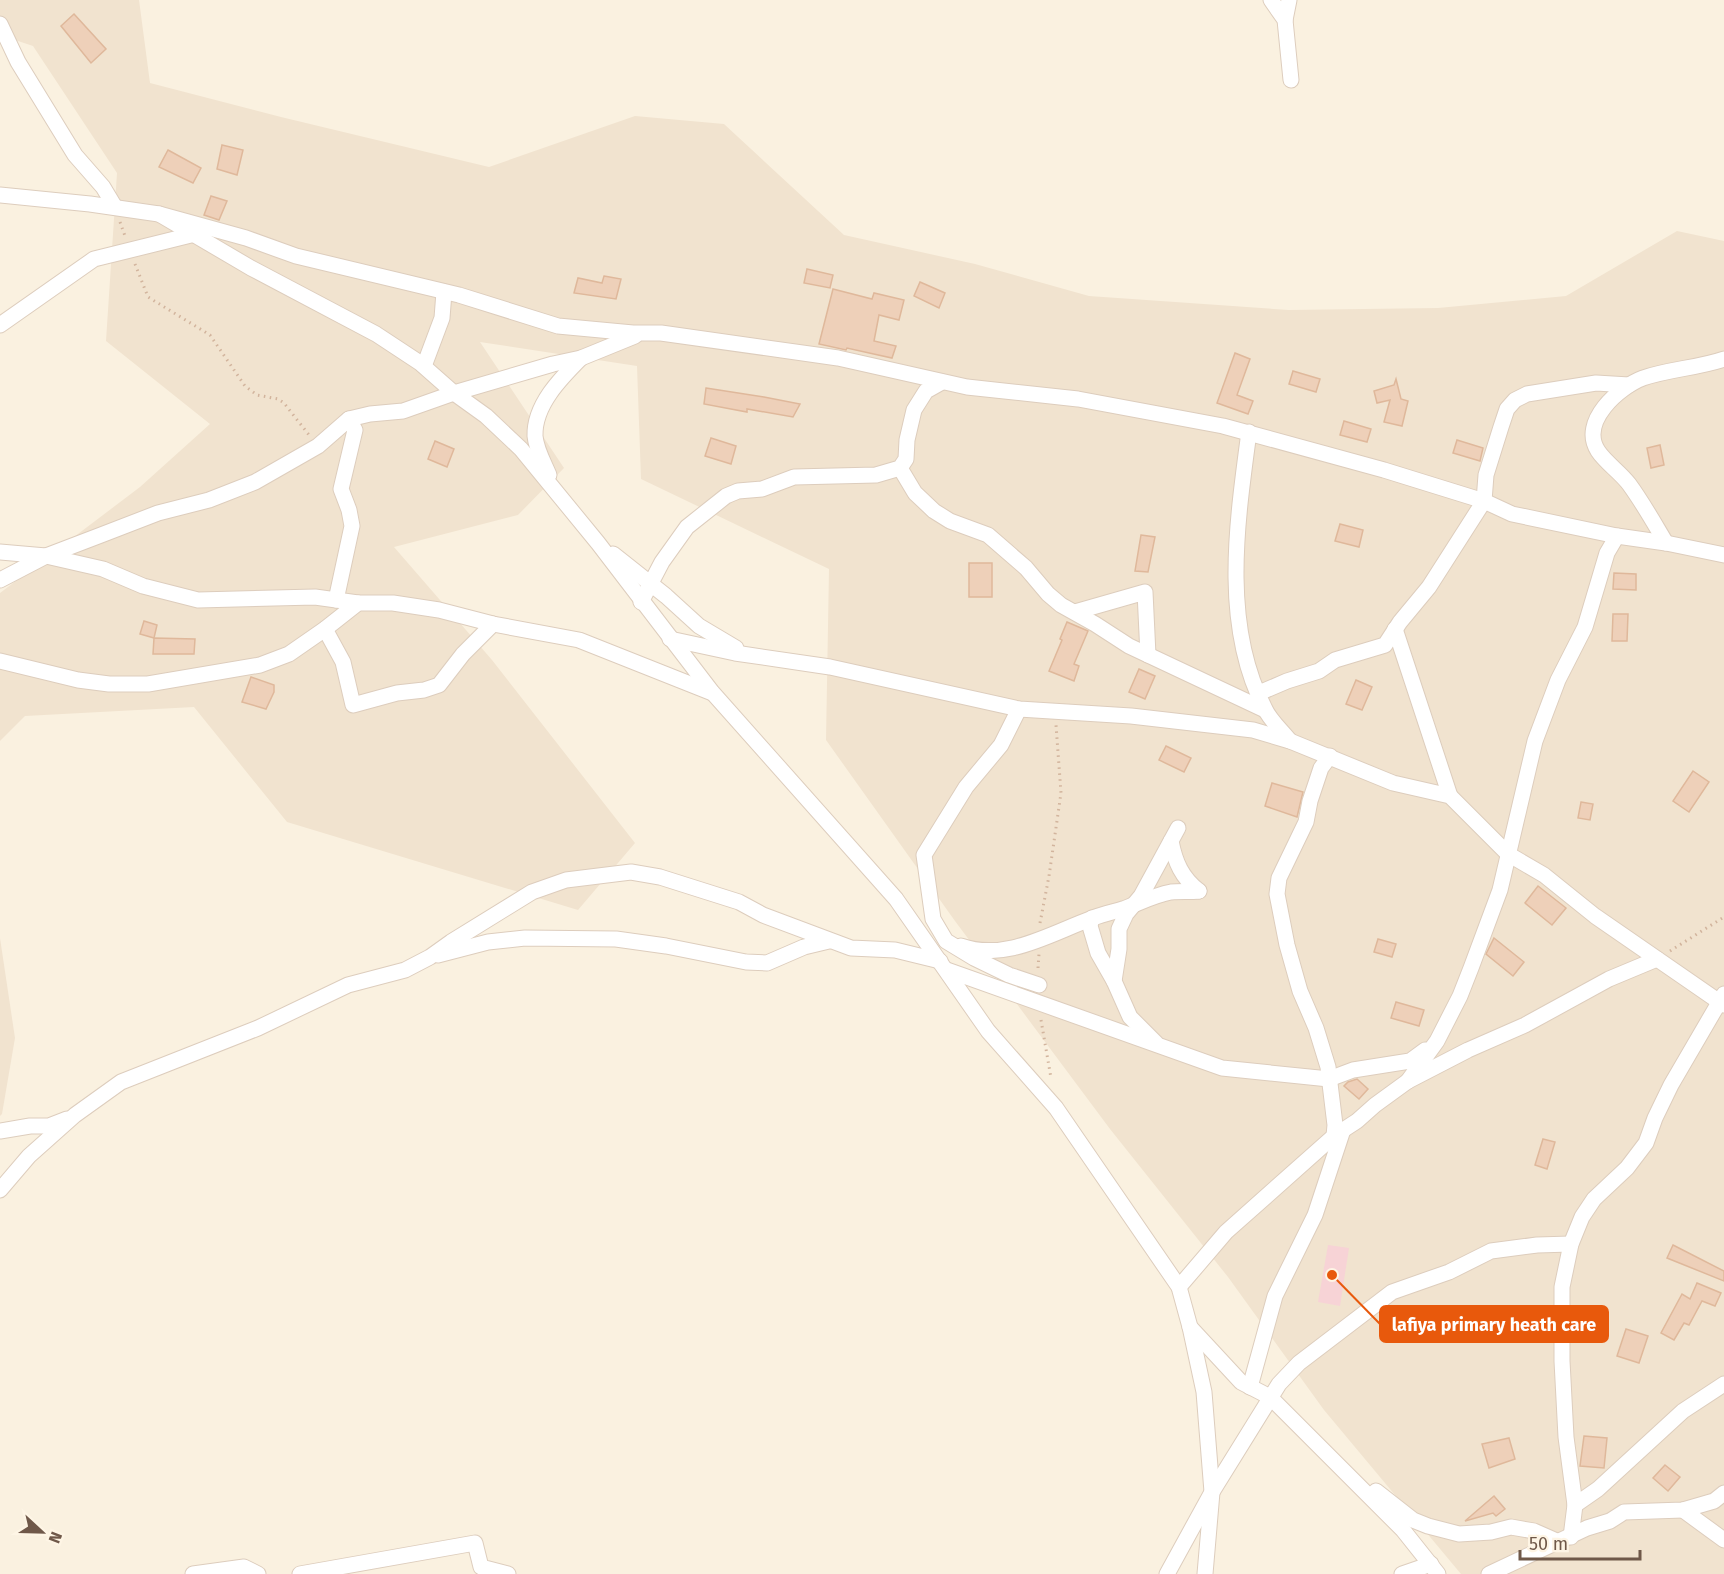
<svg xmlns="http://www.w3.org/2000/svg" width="1724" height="1574" viewBox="0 0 1724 1574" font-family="'Fira Sans',sans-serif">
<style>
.residential{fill:#f1e3cf}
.medical{fill:#f7d3d6}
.building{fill:#eed0b9;stroke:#dfb89b;stroke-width:1.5}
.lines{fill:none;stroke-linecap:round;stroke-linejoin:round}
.minor-casing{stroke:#ddcdbd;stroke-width:17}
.path{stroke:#d2b49d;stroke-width:3;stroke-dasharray:1.5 4.5;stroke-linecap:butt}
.minor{stroke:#fff;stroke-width:15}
.leader{fill:none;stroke:#e8590c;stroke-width:2}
.callout-dot{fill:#e8590c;stroke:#fef5e5;stroke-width:2}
.callout{fill:#e8590c;stroke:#e8590c;stroke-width:2}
.callout-label{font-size:18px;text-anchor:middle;font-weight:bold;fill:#fff}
</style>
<rect width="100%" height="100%" fill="#faf1e0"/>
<!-- residential -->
<g class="residential">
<path d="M0,0h139l11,83 131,34 208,50 146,-51 89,8 120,111 131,29 114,32 200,14 149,-2 128,-12 111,-65 47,10v1333h-263l-137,-164 -96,-133 -118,-148 -155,-208 -129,-181 3,-171 -188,-90 -4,-113 -157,-24 84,126 -46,47 -124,32 98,113 143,183 -57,67 -291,-88 -93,-115 -169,9 -25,25v-148l140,-106 70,-63 -104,-83 11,-168 -84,-127 -33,-11z"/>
<path d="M0,938l15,100 -13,76 -2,2z"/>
</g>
<!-- medical -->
<path class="medical" d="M1328,1245l21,3 -9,58 -22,-4z"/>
<!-- building -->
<g class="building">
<path d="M74,14l32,35 -15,14 -30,-37z"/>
<path d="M222,145l21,5 -6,25 -20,-6z"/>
<path d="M168,150l33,18 -8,15 -34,-16z"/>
<path d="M211,196l16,5 -8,19 -15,-5z"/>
<path d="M807,269l26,6 -3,13 -26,-5z"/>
<path d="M604,276l17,3 -5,20 -42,-6 4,-15 24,5z"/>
<path d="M920,282l25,11 -6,15 -25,-12z"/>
<path d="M833,289l39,10 2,-6 30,7 -5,20 -20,-5 -5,26 22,5 -4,12 -45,-10 -1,2 -27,-6z"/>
<path d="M1235,353l15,6 -13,36 16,6 -5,13 -31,-11z"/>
<path d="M1293,371l27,8 -4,13 -27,-8z"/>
<path d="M1396,379l5,20 7,2 -6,25 -18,-4 6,-22 -13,3 -3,-12 20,-6z"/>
<path d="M706,388l58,9 36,7 -7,13 -46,-8v3l-43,-8z"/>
<path d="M1344,421l27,8 -4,13 -27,-7z"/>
<path d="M711,438l25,8 -5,18 -26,-8z"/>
<path d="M1457,440l26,8 -3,13 -27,-8z"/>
<path d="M435,441l19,8 -7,18 -19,-8z"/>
<path d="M1660,445l4,20 -13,3 -4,-20z"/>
<path d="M1340,524l23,6 -4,17 -24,-6z"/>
<path d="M1141,535l14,2 -7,35 -13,-1z"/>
<rect x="969" y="563" width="23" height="34"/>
<path d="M1614,573l22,1v16l-23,-1z"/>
<path d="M1613,614h15l-1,27h-15z"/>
<path d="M144,621l13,4 -3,13 -14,-4z"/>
<path d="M1067,622l21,9 -14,33 5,2 -5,15 -25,-10 13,-31 -2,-1z"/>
<path d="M154,638l41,1 -1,15h-41z"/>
<path d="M1139,669l16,7 -10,23 -16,-7z"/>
<path d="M251,677l23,8v7l-8,17 -24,-7z"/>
<path d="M1356,680l16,7 -10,23 -16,-6z"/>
<path d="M1166,746l25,12 -7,14 -25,-12z"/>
<path d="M1693,771l16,11 -20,30 -16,-11z"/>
<path d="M1272,783l31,9 -6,25 -32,-11z"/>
<path d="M1581,802l12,2 -3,16 -12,-2z"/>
<path d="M1538,886l28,22 -14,17 -27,-22z"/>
<path d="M1494,938l30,24 -11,14 -27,-22z"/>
<path d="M1378,939l18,5 -4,13 -18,-5z"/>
<path d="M1396,1002l28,8 -5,16 -28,-8z"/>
<path d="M1357,1079l11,10 -9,10 -15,-13 4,-4z"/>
<path d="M1543,1139l12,3 -8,27 -12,-4z"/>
<path d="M1673,1245l51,26v10l-57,-23z"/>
<path d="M1697,1283l24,10 -6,13 -13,-5 -13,24 -5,-2 -10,17 -13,-7 21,-39 8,5z"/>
<path d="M1626,1329l22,7 -9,27 -22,-7z"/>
<path d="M1584,1436l23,2 -3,30 -24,-2z"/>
<path d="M1509,1438l6,21 -26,9 -7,-24z"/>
<path d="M1665,1465l15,12 -12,14 -15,-13z"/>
<path d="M1494,1496l11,13 -9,7 -3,-3 -28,8z"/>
</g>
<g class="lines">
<!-- minor casing -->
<g class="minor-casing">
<g id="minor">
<path d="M1271,0l14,20 6,60"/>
<path d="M1285,20l4,-20"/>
<path d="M0,24l18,38 57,93 28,32 12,20"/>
<path d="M0,195l90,9 69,10 87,24 50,18 163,39 99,31 75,7h28l177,25 129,29 111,12 145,27 161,44 100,31 28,13 105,22 49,7 58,12"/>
<path d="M159,214l92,54 125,66 44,29 34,30 32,23 35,33 77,94 114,149 184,207 92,132 68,77 123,179 11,40 51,55 29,15 133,133 35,44"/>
<path d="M0,325l94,-66 101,-25"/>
<path d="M424,366l18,-48 2,-26"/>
<path d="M1249,432c-12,90 -28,193 16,277 5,11 17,22 25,32"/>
<path d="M900,468l15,25 19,18 16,10 38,14 38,33 22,26 13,11 34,19 34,22 136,64"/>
<path d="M549,475c-5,-12 -13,-26 -14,-39 -1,-31 26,-58 46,-78"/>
<path d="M1666,543c-12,-20 -23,-40 -37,-59 -9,-12 -23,-21 -31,-33 -19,-29 21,-64 45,-73 26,-9 55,-10 81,-19"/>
<path d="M0,552l46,4 57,13 40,17 55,14 117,-3 43,6"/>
<path d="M613,554l53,42 33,30 37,22"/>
<path d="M0,580l46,-24 55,-21 57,-22 51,-13 46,-18 63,-36 31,-27 21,-5 33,-3 51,-18 99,-29 28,-6 54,-22"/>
<path d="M336,600l16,-74 -3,-16 -8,-21 14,-59 -6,-11"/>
<path d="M641,602l21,-40 25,-35 39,-31 12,-5 24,-2 32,-12 82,-2 24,-7 6,-9 1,-19 7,-30 12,-19 16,-9"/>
<path d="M1075,612l70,-20 3,63"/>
<path d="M325,629l18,33 10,43 44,-12 27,-3 15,-5 24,-31 30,-30"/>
<path d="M1395,629l55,167"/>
<path d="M670,639l65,14 95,14 189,42 112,7 122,14 37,11 103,42 57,13 58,58 36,21 51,41 129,89"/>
<path d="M0,661l78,19 31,4h39l112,-19 29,-11 36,-25 33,-26h35l46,7 54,14 86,16 131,52"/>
<path d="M1259,693l28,-12 32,-10 16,-11 50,-15 15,-23 29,-35 55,-86 2,-26 15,-48 6,-18 8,-9 12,-6 69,-11 33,2"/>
<path d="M1019,709l-18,36 -35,42 -42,68 9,64 13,22 28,17 35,17 30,10"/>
<path d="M1330,756l-9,12 -11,33 -4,21 -27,56 -2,16 10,51 13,46 16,37 12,39 7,58 -1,11"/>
<path d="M1171,841c4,21 11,37 28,50"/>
<path d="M1092,918l-2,8 8,27 16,28 16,36 26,26"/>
<path d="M961,946c45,16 90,-13 132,-28 10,-4 20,-6 30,-9 16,-6 32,-14 48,-17 9,-1 19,0 28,-1"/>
<path d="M438,955l50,-13 37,-4 91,1 50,7 80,16 21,1 37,-16 25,-6"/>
<path d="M947,970l275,98 107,11 24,-9 57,-9 15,-11"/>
<path d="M1114,981l5,-32v-20l7,-15 15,-18 37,-68"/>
<path d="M1408,1081l29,-40 23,-45 11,-28 29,-78 35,-149 23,-61 27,-53 22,-74 10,-17"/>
<path d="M0,1131l30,-5h19l18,-7"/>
<path d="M0,1190l29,-34 46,-41 46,-33 137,-54 90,-43 57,-15 25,-13 21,-15 81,-50 34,-12 65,-8 29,5 79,25 24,13 88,33 44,2 45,11"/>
<path d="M1179,1287l47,-55 108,-96 23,-15 18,-16 33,-24 60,-31 57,-25 84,-46 48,-20"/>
<path d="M1190,1327l14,65 8,100 -7,82"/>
<path d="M1250,1387l25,-91 40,-81 28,-85"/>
<path d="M1376,1491l37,29 15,6 31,8 32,-2 20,-5 23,4 25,11"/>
<path d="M1575,1505l23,-16 85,-78 41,-27"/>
<path d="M1683,1510l41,30"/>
<path d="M1571,1537l4,-32 -9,-68 -4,-76v-74l9,-43 11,-27 12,-18 33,-31 19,-25 9,-25 16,-33 53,-91"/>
<path d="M193,1574l51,-7 14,7"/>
<path d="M300,1574l175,-31 6,24 27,7"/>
<path d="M1167,1574l45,-82 67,-108 20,-21 93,-71 57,-20 42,-21 46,-6 34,-1"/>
<path d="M1402,1574l29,-10"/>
<path d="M1489,1574l98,-46 23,-7 14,-9 59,-2 31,-9 10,-8"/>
</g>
</g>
<!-- path -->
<g class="path">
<path d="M120,222l5,14"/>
<path d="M135,264l13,33 62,38 35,51 12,9 21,4 6,4 25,32"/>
<path d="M1040,923l9,-47 12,-83 -5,-68"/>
<path d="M1670,951l54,-34"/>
<path d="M1038,968l1,-14"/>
<path d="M1041,1020l10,58"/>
</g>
<!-- minor -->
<use href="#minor" class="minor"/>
</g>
<!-- callouts -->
<path class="leader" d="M1332 1275L1380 1324"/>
<circle class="callout-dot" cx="1332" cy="1275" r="6"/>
<rect class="callout" x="1380" y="1306" width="228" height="36" rx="6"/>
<g class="callout-label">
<text x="1494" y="1331">lafiya primary heath care</text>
</g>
<!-- north arrow -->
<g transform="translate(42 1532) rotate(112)" stroke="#fef5e5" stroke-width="4.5" paint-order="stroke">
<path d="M0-4.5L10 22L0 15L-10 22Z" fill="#6f5849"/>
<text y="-9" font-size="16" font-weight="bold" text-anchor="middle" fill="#6f5849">N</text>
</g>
<!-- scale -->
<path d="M1520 1550v9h120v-9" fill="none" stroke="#6f5849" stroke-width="3"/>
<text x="1529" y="1550" font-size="18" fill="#6f5849" stroke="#fef5e5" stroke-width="4.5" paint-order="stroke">50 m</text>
</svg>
